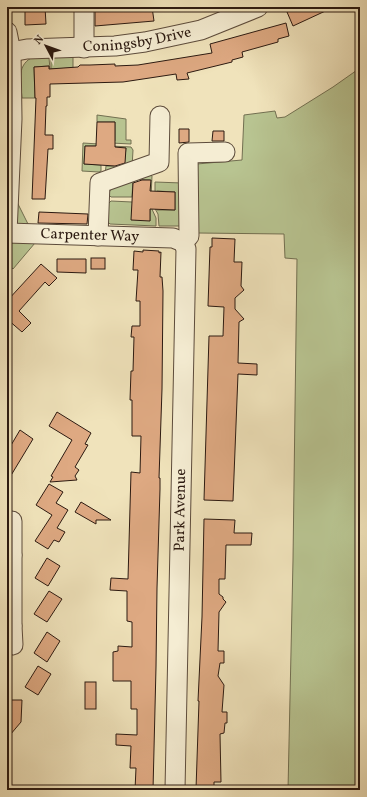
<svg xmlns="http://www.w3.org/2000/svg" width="367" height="797" viewBox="0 0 367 797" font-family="Vollkorn,serif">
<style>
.green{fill:#b8c491;stroke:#726f51}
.building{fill:#dea982;stroke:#2c1a11}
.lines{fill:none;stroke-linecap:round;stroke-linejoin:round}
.minor-casing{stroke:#5d4c3c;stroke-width:21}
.minor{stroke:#f5edd3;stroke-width:19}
.labels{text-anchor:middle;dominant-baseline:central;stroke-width:3.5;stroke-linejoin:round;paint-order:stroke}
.street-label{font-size:15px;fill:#2c1a11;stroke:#f5edd3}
</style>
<rect width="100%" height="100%" fill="#f0e3bb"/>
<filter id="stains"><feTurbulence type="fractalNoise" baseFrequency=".005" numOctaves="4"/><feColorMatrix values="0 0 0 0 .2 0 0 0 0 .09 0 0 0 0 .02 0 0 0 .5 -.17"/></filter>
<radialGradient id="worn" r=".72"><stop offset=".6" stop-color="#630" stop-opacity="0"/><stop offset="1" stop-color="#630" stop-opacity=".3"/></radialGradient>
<!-- green -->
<g class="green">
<path d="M73,56v12l-22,1v-11z"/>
<path d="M31,58h18l1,11 -1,-3 -15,1 1,31h-13c-1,-15 -6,-31 9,-40z"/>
<path d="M360,68v722h-72l5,-230 4,-301 -12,-1 -1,-24 -86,-1 -1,-69 45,-4 2,-45 31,-4 2,7 8,-1 48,-30z"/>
<path d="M97,115l29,4v21h5v4l-20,-1 4,-2v-19h-18z"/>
<path d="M83,143l16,1 -1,2h-13l-1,18 17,1v6l-2,1 -17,-1z"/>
<path d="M111,146l20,1 2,3 -1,18 -27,7 1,-9h18l2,-18 -15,-1z"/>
<path d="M149,173l3,3 -1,22h-1v-18l-17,-1 -1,18h-21l-3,-3 6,-9z"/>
<path d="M155,182l27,1v43h-23l-1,-12 -4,-7h2l1,3h18v-18l-18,-1v7h-2z"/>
<path d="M111,201l21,1 18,19v-14h1l5,11v8l-46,-2 -3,-3 1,-17z"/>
<path d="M17,202l13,26h-9l-5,-5z"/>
<path d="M36,240l-1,3 -22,26 -6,-5v-22z"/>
</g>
<!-- building -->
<g class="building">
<path d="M34,7h11l1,17 -21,1v-15h9z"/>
<path d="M132,7h20l2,14 -59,5v-16z"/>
<path d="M296,7h38l-41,19 -6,-14z"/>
<path d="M286,23l3,13 -11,3v3l-36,10 1,5 -11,3v2l-45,11 2,6 -12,1 -1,-6 -53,8 -73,2v13h-3v9h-1l-1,29h8v14h-5l-3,50h-13l4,-101h-1l-1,-31 15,-1v3l29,-2 2,-2h10l25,-1v2l23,-1 74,-12 -2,-9z"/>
<path d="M97,122h18v25l11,1 -1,15 -10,3 -31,-2 1,-18h11z"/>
<path d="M179,129h10v13l-10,1z"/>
<path d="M213,131h11v10h-12z"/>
<path d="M142,180h9l-1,11 25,1v18l-25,-1v12l-19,-1 2,-37z"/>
<path d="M39,212l49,2 -1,10 -49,-1z"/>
<path d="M212,238l23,1 -1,23h8l-1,24 3,4 -9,8v11l9,10 -5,3 -1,41 19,1v11l-19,-1 -5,127 -29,-1 5,-164h14l1,-29 -16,-1 2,-59h2z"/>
<path d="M143,250l16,1v2l2,-1 -1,25h2l1,14 -1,98 -3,89h1v11l-3,99 -1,79 -3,123h-18l1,-22h-6l1,-22 -15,-1v-11l21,1v-26h-6v-28h-18v-29l5,-1v-5l14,1v-25l-5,-1v-30l-17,-1 1,-12 17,1 3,-107 9,1 1,-37h-9v-36h-2l1,-29h2l1,-34h-3l1,-11h8v-25h-4l2,-31h-5l1,-19 9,1z"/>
<rect x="91" y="258" width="14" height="11"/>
<path d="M57,259h29v14l-29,-1z"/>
<path d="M41,264l16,14 -8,8 -4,-4 -26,29 12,12 -9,9 -15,-13v-18z"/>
<path d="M57,412l34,21 -6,11 3,1 -13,22 4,3 -4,6 2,4 -27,2 3,-5 -2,-1 21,-36 -23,-14z"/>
<path d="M20,430l13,9 -26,43v-30z"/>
<path d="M49,484l14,8 -7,11 12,7 -11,18 8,4 -6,10 -5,-2 -6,9 -13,-8 17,-26 -16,-10z"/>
<path d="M81,502l30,18h-15v4l-21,-12z"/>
<path d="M204,519l31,1 -1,13h18l-1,12h-25l-1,34h-6v15l4,3v2l3,3 -7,10 -1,39h6v12h-4l-2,13 6,9 -2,27h5v11h-2l-1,10 -4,1 1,48h-7v8h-17l-1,-1 3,-88h-1l4,-84z"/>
<path d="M47,558l13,8 -12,20 -13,-8z"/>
<path d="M49,591l13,8 -15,23 -13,-8z"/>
<path d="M47,632l13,9 -13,21 -13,-9z"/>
<path d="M38,666l13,8 -13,21 -13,-8z"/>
<rect x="85" y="682" width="11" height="27"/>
<path d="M7,700h15l-1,22 -11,13v-19h-3z"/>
</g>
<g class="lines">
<!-- minor casing -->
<g class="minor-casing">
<g id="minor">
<path d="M84,7v41"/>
<path d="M7,32l4,20 1,67 -5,114"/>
<path id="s1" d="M11,52l16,-3 88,-3 30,-4 56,-12 57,-23"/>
<path id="s2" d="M7,233l166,5 10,4 3,7 -11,541"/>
<path d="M98,236l2,-53 59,-21 1,-46"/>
<path d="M183,242l6,-6 -1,-83 37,-1"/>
<path d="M7,562l5,-7v-34"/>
<path d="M7,621l5,5v-71"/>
<path d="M12,626l1,19"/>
</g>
</g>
<!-- minor -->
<use href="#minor" class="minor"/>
</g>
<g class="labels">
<!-- street labels -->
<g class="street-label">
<text stroke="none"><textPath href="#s1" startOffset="127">Coningsby Drive</textPath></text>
<text stroke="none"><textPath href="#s2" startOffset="83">Carpenter Way</textPath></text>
<text transform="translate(181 510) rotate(-89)">Park Avenue</text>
</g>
</g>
<!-- margin -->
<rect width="367" height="797" fill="none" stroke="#f0e3bb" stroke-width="24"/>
<rect x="8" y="8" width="351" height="781" fill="none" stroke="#2c1a11" stroke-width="2"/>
<rect x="12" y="12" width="343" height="773" fill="none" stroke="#2c1a11"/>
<!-- north arrow -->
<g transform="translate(46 46) rotate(311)" stroke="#f5edd3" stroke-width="3" paint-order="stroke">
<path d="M0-3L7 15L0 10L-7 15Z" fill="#2c1a11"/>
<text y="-6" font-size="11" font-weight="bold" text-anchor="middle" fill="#2c1a11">N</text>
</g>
<rect width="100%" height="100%" filter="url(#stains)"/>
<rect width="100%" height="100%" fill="url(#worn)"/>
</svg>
